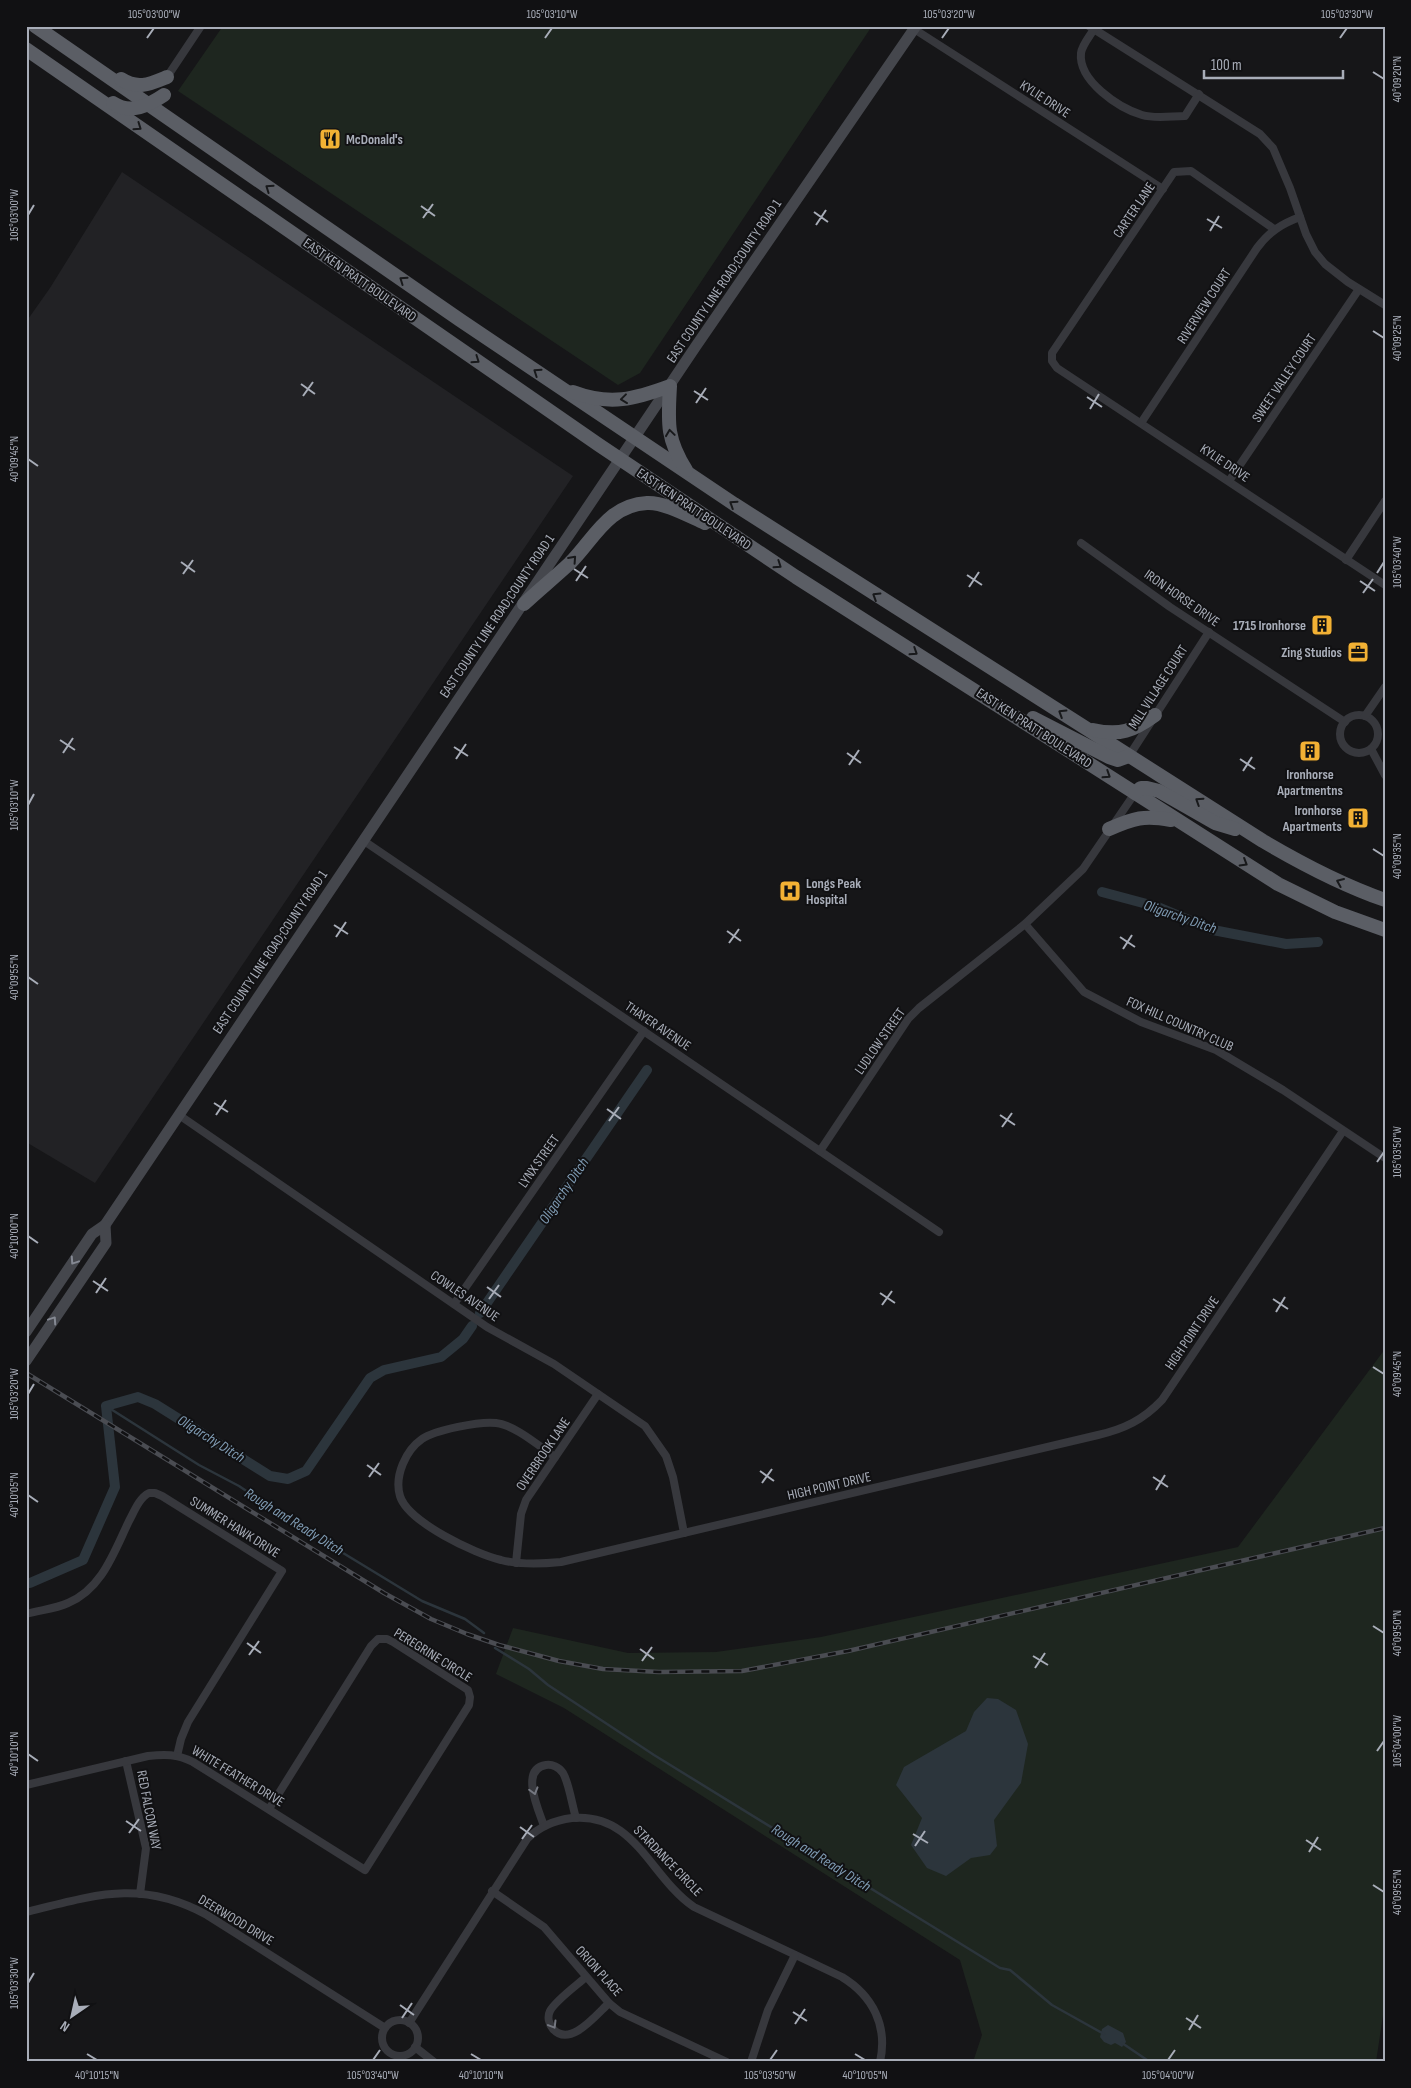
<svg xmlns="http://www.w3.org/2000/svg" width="1411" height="2088" viewBox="0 0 1411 2088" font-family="'Sofia Sans Condensed',sans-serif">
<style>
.built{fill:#222225}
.green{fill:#1e261f}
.water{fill:#2c353c}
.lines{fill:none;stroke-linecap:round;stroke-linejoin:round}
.stream{stroke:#2c353c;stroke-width:2.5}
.canal{stroke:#2c353c;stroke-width:10}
.minor{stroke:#37383d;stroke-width:8}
.secondary{stroke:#45474d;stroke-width:11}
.trunk{stroke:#5b5e65;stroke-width:14}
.rail-casing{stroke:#4a4c52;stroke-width:4.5}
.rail{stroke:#111113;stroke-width:2.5;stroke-dasharray:8;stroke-linecap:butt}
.oneway{stroke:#18191b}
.oneway2{stroke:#858993}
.oneway3{stroke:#757881}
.ticks{fill:none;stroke:#a8adb8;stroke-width:2}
.labels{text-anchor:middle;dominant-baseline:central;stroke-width:4;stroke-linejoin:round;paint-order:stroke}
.street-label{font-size:14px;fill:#a8adb8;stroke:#111113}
.poi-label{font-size:14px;font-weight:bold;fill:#a8adb8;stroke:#111113;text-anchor:end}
.water-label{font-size:15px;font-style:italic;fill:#7f9bb3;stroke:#111113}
.neatline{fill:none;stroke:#a8adb8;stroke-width:2}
.ticks-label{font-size:12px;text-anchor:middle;fill:#a8adb8}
</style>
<rect width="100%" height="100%" fill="#161618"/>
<!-- built -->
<path class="built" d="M122,172l451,304 -478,707 -69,-41v-820l24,-34z"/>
<!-- green -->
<g class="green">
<path d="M223,26h649l-232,347 -22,12 -440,-294z"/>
<path d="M1385,1349v653l-9,60h-403l9,-27 -22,-75 -396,-252 -68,-34 17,-46 115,25 88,-1 105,-15 417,-90z"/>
</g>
<!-- water -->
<g class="water">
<path d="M987,1698l11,1 18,11 12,34 -7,39 -27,37 3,26 -7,9 -19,3 -25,18 -19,-8 -16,-23 11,-27 -26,-33 8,-18 62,-36 8,-19z"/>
<path d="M1108,2025l15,8 3,9 -4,5 -7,-4 -4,2 -7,-3 -4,-5 2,-8z"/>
</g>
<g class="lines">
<!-- stream -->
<g class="stream">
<path d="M106,1406l93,59 40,21 58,39 125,76 43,18 19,14"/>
<path d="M495,1648l34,21 19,16 106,70 346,213 10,2 42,35 52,29"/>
<path d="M1122,2043l28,19"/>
</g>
<!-- canal -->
<g class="canal">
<path d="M1102,892l56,15 55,23 73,14 32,-2"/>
<path d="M480,1313l167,-243"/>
<path d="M26,1583h4l53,-23 32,-73 -9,-81 32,-9 17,7 115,72 18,3 18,-8 64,-93 14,-8 57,-13 22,-18 9,-13"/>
</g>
<!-- minor -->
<g class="minor">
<path d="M1089,26l171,108 13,14 17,40 16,46 9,18 10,12 23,18 37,23"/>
<path d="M914,29l249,160"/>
<path d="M1094,29c-4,7 -12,16 -13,24 -3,28 38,55 61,62 13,4 30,1 43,1l14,-22"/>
<path d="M167,77l34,-51"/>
<path d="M1274,229l-83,-58 -17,1 -122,181v8l5,7 328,217"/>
<path d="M1141,423l116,-175c12,-16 24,-24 43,-31"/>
<path d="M1229,481l130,-192"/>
<path d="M1081,543l89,64 175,115"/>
<path d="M1346,560l39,-59"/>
<circle cx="1359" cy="734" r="19"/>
<path d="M1365,716l20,-29"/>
<path d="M1371,749l14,26"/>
<path d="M1129,756l80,-124"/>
<path d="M364,841l575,391"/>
<path d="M1025,924l59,68 57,30 75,28 67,40 102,68"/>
<path d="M179,1115l308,212 67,37 91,62 21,30 7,21 11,56"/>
<path d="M820,1151l88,-132 11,-11 106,-84 58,-55 52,-76"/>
<path d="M454,1304l190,-273"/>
<path d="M555,1457c-15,-10 -40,-32 -59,-34 -16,-2 -61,7 -74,16 -16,11 -28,37 -22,57 8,26 75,58 101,64 19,5 40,4 60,2l537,-127c26,-6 45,-15 64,-35l181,-269"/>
<path d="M516,1563l5,-49 5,-14 72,-106"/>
<path d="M26,1614c14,-4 29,-5 42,-11 34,-14 46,-51 61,-82 5,-9 10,-23 20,-28h6l7,3 120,75 -94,151 -7,17 -4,17"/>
<path d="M126,1761l20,87 -6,46"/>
<path d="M26,1785l122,-29c17,-2 29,-2 45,6l172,108 104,-165 1,-8 -2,-7 -75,-48 -6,-3h-9l-7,7 -102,163"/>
<path d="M544,1826c-5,-15 -25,-57 2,-61 6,-1 13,2 17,8 6,10 9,32 13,45"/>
<path d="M492,1891l52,36 65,76 11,9 107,50"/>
<path d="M26,1912c69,-17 115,-33 181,3l178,113"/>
<path d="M586,1977c-9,8 -31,24 -36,34 -3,6 -1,13 3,18 17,19 43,-14 56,-26"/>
<circle cx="400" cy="2038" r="18"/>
<path d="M409,2023l118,-184c12,-12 28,-19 45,-21 63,-6 78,59 122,89l148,70c31,19 46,49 38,85"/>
<path d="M415,2047l19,15"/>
<path d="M751,2062l17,-52 27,-55"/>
</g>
<!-- secondary -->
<g class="secondary">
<path d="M26,1332l66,-98 13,-9 591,-879 220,-320"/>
<path d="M26,1361l80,-118 -1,-18"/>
</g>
<!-- trunk -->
<g class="trunk">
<path d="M35,26l425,294 274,184 529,337c39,23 79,44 122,59"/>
<path d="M26,49l573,396 197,132 482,307 57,28 50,18"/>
<path d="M121,79c17,11 29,5 46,-2"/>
<path d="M113,103c18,12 36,2 51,-8"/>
<path d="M573,392c37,14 62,7 97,-6 -2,36 -4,52 16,84"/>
<path d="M524,604c15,-14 31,-27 46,-41 24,-24 38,-58 77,-60 17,-1 42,13 58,20"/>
<path d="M1033,718l76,39 9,3 11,-4"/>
<path d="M1093,730c27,6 40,1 62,-15"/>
<path d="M1135,793l6,-5h6l12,3 56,32 20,6"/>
<path d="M1109,829c25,-11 35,-14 62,-9"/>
</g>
<!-- rail casing -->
<g class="rail-casing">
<path id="rail" d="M26,1373l358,220 47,26 36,15 32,11 60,16 44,8 56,3 83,-1 106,-20 537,-123"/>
</g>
<!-- rail -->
<use href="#rail" class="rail"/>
</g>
<!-- one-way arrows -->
<defs><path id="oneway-chevron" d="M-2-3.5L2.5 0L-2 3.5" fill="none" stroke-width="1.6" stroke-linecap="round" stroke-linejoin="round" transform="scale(1.25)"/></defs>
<g class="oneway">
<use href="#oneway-chevron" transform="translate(138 127) rotate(35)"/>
<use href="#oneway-chevron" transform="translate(269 188) rotate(-145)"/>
<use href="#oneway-chevron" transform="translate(403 280) rotate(-145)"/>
<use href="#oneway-chevron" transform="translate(476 360) rotate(35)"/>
<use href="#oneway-chevron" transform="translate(537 372) rotate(-146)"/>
<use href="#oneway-chevron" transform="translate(624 399) rotate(173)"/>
<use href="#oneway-chevron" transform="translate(670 433) rotate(-98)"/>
<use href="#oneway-chevron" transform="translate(733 504) rotate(-147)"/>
<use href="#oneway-chevron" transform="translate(573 559) rotate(-48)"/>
<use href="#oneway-chevron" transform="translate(778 565) rotate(34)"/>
<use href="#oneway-chevron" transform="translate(876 596) rotate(-148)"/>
<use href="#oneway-chevron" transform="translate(914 652) rotate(33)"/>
<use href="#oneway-chevron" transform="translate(1062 713) rotate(-148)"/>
<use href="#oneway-chevron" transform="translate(1107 775) rotate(33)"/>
<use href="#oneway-chevron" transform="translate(1199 801) rotate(-147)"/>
<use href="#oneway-chevron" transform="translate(1244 863) rotate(31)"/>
<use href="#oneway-chevron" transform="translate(1340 882) rotate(-157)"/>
</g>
<g class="oneway2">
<use href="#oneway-chevron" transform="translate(74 1261) rotate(124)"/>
<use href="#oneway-chevron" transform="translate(53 1320) rotate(-56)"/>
</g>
<g class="oneway3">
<use href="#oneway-chevron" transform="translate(534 1791) rotate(74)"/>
<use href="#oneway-chevron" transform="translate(553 2025) rotate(59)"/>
</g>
<!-- ticks -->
<path class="ticks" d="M147,38l7,-10M545,38l7,-10M942,38l7,-10M1340,38l7,-10M1373,72l11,7M421,206l14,10M814,212l14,10M28,215l6,-10M423,218l10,-14M1207,219l15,9M816,225l10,-15M1210,231l9,-15M1373,331l11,7M301,384l14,10M694,391l14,9M303,396l10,-14M1087,397l15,10M696,403l10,-15M1090,409l9,-15M28,459l10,7M181,562l14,10M574,569l14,9M1377,573l7,-11M183,574l10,-14M967,575l15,10M576,581l10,-15M1360,581l15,10M969,587l10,-15M1363,593l10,-14M60,740l15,10M454,747l14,9M63,753l10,-15M847,753l14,10M456,759l10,-15M1240,759l15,10M849,765l10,-15M1243,771l9,-14M28,805l6,-11M1373,849l11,7M334,925l14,9M727,931l14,10M336,937l10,-15M1120,937l15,10M729,943l10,-14M1123,949l9,-14M28,977l10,7M214,1103l14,9M607,1109l14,10M216,1115l10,-15M1000,1115l15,10M609,1121l10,-14M1002,1127l10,-14M1377,1162l7,-10M28,1236l10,7M93,1281l15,10M487,1287l14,10M96,1293l10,-15M880,1293l15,10M489,1299l10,-14M1273,1299l15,10M882,1305l10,-14M1276,1312l9,-15M1373,1367l11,7M28,1394l6,-10M367,1465l14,10M760,1471l14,10M369,1477l10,-14M1153,1477l15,10M762,1483l10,-14M1156,1490l9,-15M28,1495l10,7M1373,1626l11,7M247,1643l14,10M640,1649l14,10M249,1655l10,-14M1033,1656l15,9M642,1661l10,-14M1035,1668l10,-15M1377,1751l7,-10M28,1754l10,7M126,1821l15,10M520,1827l14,10M129,1833l10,-14M913,1834l15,9M522,1839l10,-14M1306,1840l15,10M915,1846l10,-15M1309,1852l9,-15M1373,1885l11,7M28,1983l6,-10M400,2005l14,10M793,2012l14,9M402,2018l10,-15M1186,2018l15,10M795,2024l10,-15M1189,2030l9,-15M87,2054l10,6M471,2054l10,6M855,2054l10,6M373,2060l7,-10M770,2060l7,-10M1168,2060l7,-10"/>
<!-- icons -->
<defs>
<g id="restaurant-square" transform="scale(1.125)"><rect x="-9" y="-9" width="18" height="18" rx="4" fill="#f2b134" stroke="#111113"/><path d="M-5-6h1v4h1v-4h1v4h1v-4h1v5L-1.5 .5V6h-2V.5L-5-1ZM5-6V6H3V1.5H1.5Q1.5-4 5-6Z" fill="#111"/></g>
<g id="building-square" transform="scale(1.125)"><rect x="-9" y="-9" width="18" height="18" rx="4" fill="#f2b134" stroke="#111113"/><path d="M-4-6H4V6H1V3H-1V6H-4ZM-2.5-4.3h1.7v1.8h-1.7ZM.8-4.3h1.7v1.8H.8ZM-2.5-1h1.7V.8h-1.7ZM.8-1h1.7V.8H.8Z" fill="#111"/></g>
<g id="office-square" transform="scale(1.125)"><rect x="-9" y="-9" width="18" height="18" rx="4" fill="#f2b134" stroke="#111113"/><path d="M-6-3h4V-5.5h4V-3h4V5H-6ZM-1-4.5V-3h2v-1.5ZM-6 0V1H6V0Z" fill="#111"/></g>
<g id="hospital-square" transform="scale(1.125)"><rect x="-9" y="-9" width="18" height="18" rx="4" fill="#f2b134" stroke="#111113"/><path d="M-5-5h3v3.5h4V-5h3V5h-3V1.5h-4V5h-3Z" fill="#111"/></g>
</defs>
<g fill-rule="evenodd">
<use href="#restaurant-square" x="330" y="139"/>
<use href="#building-square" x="1322" y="625"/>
<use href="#office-square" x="1358" y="652"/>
<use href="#building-square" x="1310" y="751"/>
<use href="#building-square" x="1358" y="818"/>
<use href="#hospital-square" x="790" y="891"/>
</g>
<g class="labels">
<!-- street labels -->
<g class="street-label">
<text transform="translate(1045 99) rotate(33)">KYLIE DRIVE</text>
<text transform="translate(1134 210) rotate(-56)">CARTER LANE</text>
<text transform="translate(360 280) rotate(35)">EAST KEN PRATT BOULEVARD</text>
<text transform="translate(724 281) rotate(-56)">EAST COUNTY LINE ROAD;COUNTY ROAD 1</text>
<text transform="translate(1204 306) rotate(-57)">RIVERVIEW COURT</text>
<text transform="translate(1284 378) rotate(-56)">SWEET VALLEY COURT</text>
<text transform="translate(1225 463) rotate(34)">KYLIE DRIVE</text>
<text transform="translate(694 509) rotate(34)">EAST KEN PRATT BOULEVARD</text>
<text transform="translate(1182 598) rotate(35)">IRON HORSE DRIVE</text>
<text transform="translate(497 616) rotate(-56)">EAST COUNTY LINE ROAD;COUNTY ROAD 1</text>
<text transform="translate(1158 687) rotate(-57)">MILL VILLAGE COURT</text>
<text transform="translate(1034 728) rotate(33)">EAST KEN PRATT BOULEVARD</text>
<text transform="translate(270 952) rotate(-56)">EAST COUNTY LINE ROAD;COUNTY ROAD 1</text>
<text transform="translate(1180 1024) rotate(24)">FOX HILL COUNTRY CLUB</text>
<text transform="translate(658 1026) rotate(34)">THAYER AVENUE</text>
<text transform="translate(880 1041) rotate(-55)">LUDLOW STREET</text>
<text transform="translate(539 1161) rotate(-55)">LYNX STREET</text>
<text transform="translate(465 1296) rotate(34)">COWLES AVENUE</text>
<text transform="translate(1192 1333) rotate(-56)">HIGH POINT DRIVE</text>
<text transform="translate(543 1454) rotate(-56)">OVERBROOK LANE</text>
<text transform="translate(829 1486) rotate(-13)">HIGH POINT DRIVE</text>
<text transform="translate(235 1527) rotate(32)">SUMMER HAWK DRIVE</text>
<text transform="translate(433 1655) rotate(32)">PEREGRINE CIRCLE</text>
<text transform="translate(238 1776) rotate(31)">WHITE FEATHER DRIVE</text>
<text transform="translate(149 1810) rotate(79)">RED FALCON WAY</text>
<text transform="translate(668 1861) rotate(46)">STARDANCE CIRCLE</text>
<text transform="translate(236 1920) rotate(31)">DEERWOOD DRIVE</text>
<text transform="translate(599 1971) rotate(48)">ORION PLACE</text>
</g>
<!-- poi labels -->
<g class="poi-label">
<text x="346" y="139" text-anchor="start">McDonald's</text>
<text x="1306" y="625">1715 Ironhorse</text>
<text x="1342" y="652">Zing Studios</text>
<text x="1310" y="774" text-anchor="middle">Ironhorse<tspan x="1310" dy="16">Apartmentns</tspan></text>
<text x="1342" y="810">Ironhorse<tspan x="1342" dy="16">Apartments</tspan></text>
<text x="806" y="883" text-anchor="start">Longs Peak<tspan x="806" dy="16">Hospital</tspan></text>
</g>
<!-- water labels -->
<g class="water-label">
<text transform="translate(1180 917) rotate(19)">Oligarchy Ditch</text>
<text transform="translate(564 1191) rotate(-56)">Oligarchy Ditch</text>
<text transform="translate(211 1439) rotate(32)">Oligarchy Ditch</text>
<text transform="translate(294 1522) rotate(32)">Rough and Ready Ditch</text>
<text transform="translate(821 1858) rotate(32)">Rough and Ready Ditch</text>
</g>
</g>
<!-- border -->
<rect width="1411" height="2088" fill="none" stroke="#111113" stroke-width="55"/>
<!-- north arrow -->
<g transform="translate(72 2016) rotate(214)" stroke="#111113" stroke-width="4" paint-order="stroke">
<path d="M0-4L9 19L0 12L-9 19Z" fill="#a8adb8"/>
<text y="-8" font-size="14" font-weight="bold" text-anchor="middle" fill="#a8adb8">N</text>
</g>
<!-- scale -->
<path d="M1204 70v8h139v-8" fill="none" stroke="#a8adb8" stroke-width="2.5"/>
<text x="1211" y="70" font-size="15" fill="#a8adb8" stroke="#111113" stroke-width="4" paint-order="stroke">100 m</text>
<rect x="28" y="28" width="1356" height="2032" class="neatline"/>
<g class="ticks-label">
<text x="154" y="18">105°03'00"W</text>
<text x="552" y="18">105°03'10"W</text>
<text x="949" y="18">105°03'20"W</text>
<text x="1347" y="18">105°03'30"W</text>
<text transform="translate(1397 79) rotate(-90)" y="4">40°09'20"N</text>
<text transform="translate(14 215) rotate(-90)" y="4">105°03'00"W</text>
<text transform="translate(1397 338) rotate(-90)" y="4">40°09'25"N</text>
<text transform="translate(14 459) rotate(-90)" y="4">40°09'45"N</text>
<text transform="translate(1397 562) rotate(-90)" y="4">105°03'40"W</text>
<text transform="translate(14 805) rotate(-90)" y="4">105°03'10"W</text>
<text transform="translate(1397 856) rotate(-90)" y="4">40°09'35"N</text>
<text transform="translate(14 977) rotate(-90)" y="4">40°09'55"N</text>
<text transform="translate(1397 1152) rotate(-90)" y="4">105°03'50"W</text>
<text transform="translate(14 1236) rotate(-90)" y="4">40°10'00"N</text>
<text transform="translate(1397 1374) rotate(-90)" y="4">40°09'45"N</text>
<text transform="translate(14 1394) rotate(-90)" y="4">105°03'20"W</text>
<text transform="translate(14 1495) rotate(-90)" y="4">40°10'05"N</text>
<text transform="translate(1397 1633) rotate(-90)" y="4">40°09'50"N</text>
<text transform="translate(1397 1741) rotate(-90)" y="4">105°04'00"W</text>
<text transform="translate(14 1754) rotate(-90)" y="4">40°10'10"N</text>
<text transform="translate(1397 1892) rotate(-90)" y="4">40°09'55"N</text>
<text transform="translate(14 1983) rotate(-90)" y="4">105°03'30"W</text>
<text x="97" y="2079">40°10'15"N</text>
<text x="373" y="2079">105°03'40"W</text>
<text x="481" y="2079">40°10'10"N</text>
<text x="770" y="2079">105°03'50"W</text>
<text x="865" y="2079">40°10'05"N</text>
<text x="1168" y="2079">105°04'00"W</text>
</g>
</svg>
